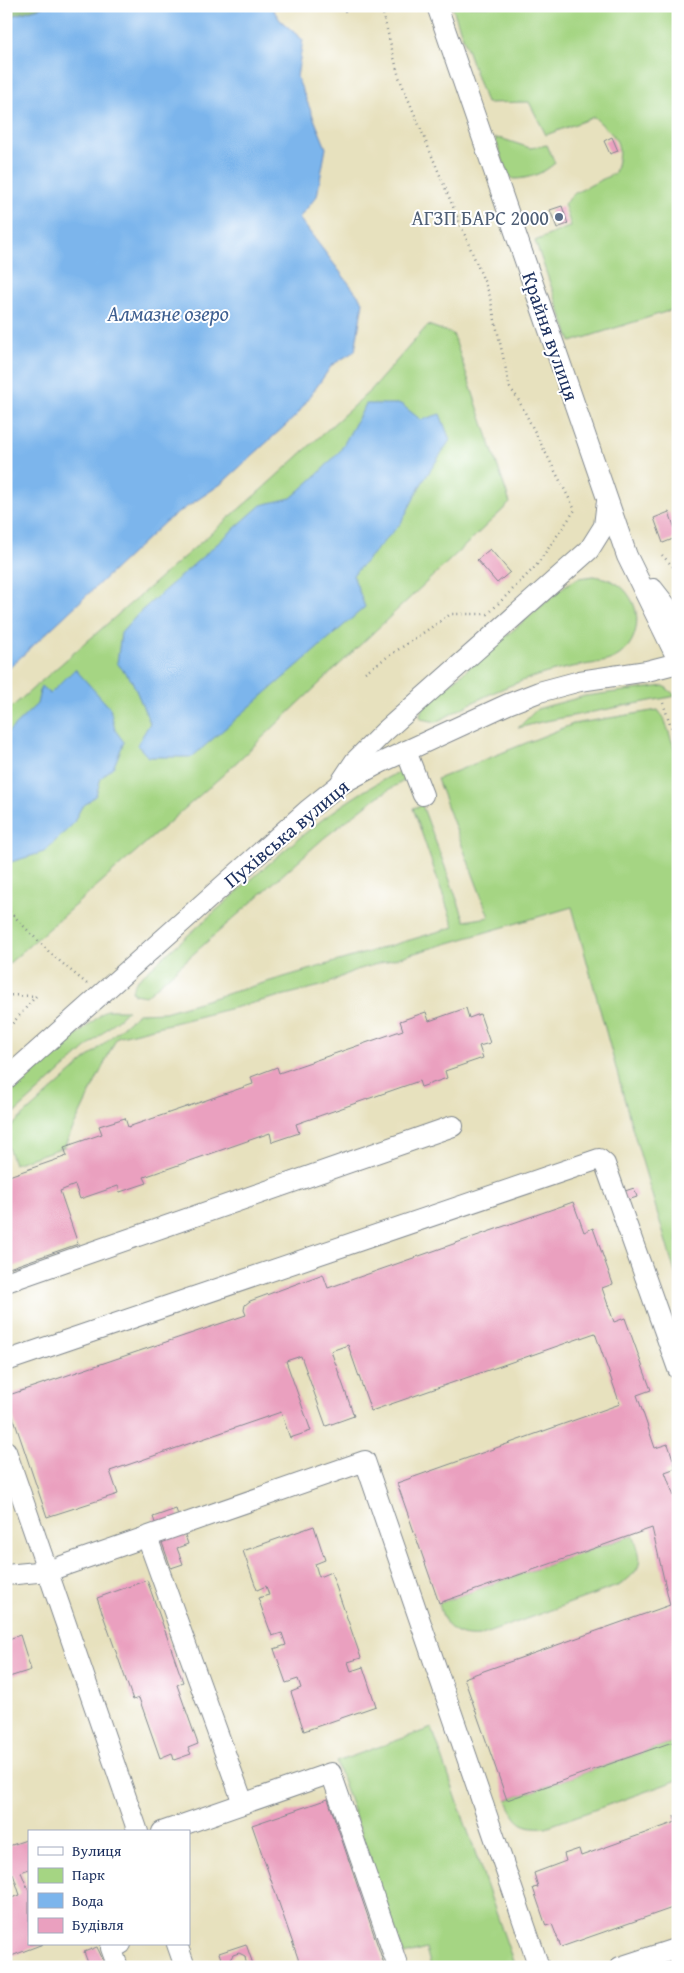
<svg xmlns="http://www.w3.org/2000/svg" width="684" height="1973" viewBox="0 0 684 1973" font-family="'Gentium Book Plus',serif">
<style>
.green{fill:#a5d583;stroke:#608270}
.forest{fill:#84b671;stroke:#507268}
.water{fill:#7cb5ec;stroke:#4c72a5}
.building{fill:#eaa0bf}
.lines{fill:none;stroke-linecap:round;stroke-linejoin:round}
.minor-casing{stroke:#81888e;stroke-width:22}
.path{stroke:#81888e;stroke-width:2.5;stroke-dasharray:1 4;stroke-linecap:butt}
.minor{stroke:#fff;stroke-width:20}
.service-dot{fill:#5c6f8a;stroke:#fff;stroke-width:2}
.labels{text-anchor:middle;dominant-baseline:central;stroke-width:4;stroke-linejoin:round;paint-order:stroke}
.service-label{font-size:20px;fill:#4e5e75;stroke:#fff;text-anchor:end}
.street-label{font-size:20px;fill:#1b2f5e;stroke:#fff}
.water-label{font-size:21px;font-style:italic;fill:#3d5e90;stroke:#fff}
</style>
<rect width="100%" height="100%" fill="#fff"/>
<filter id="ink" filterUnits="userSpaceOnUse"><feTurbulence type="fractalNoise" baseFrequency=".02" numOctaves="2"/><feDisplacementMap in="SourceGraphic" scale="10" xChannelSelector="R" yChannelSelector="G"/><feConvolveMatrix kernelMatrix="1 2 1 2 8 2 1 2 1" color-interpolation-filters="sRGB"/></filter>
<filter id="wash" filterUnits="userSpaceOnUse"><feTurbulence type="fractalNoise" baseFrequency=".0096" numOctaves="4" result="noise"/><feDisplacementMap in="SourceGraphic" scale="20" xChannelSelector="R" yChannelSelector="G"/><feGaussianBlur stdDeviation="1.12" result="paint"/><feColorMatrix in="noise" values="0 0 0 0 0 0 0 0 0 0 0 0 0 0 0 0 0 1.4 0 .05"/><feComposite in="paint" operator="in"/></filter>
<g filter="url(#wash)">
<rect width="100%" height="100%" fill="#e7e1be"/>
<!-- green -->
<g class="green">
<path d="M452,6h226v302l-107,34 -36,-101 36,-15 -7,-22 11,-11 40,-20c9,-33 2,-34 -21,-56l-48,18 -17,-33 -43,1z"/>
<path d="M495,138l8,1 27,9 17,-3 8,18c-11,10 -26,16 -42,16l-5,-5z"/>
<path d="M428,325l25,9 57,169 -286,271 -218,192v-254l256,-223 109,-99z"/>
<path d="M594,576c19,3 32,10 40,29 6,15 2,35 -10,46 -11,12 -30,12 -46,15 -52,9 -96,30 -141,56l-16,-3 -1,-5 3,-7 143,-122 13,-7z"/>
<path d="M664,686l12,10 -135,26 -23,6 19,-19 48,-13z"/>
<path d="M658,710l6,8 14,41v524l-46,-156 -60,-220 -219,64 -28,14 -208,52 -53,110 -50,17 -8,-23v-10l132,-118 27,-1 289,-85 -41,-119 9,-3 43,116 24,-4 -52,-138 136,-55z"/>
<path d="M405,769l7,7 -35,21 -53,41 -178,158 -12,-2 -2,-4 4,-9c36,-32 73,-64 109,-96 52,-46 96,-86 160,-116z"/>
<path d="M106,1010h22l-122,111v-24z"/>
<path d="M633,1535c10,26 11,33 -13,50l-141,51c-24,2 -35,-9 -40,-33z"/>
<path d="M432,1728l83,239h-84l-5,-18 -22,6 -68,-193z"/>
<path d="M678,1740v40l-132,47c-24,2 -31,-5 -39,-27z"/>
</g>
<!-- forest -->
<path class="forest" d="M6,6h40l-40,12z"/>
<!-- water -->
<g class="water">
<path d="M46,6h225l9,14 23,20 -6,37 29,71 -9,48 -18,22 64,84 -8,49 -23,14 -35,50 -76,69 -55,37 -160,150v-653z"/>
<path d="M366,404h35l20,16 19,-6 10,26 -28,43 -21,40 -48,52 12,32 -173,150h-44l-11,-12 13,-22 -18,-42 -15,-18 4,-30 19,-21 121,-107 30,-7 27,-24 22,-23z"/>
<path d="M75,669l35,39 5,22 9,12 -10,24 -13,12 -5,17 -15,13 -8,16 -29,28 -33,10 -5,-8v-120l31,-30 4,-18 9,8z"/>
</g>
<g id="blocks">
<!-- building -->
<g class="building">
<path d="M612,137l6,14 -8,3 -6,-13z"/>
<path d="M562,206l6,18 -11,4 -7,-18z"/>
<path d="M669,512l9,25 -15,6 -9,-25z"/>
<path d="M490,549l20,23 -13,11 -20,-23z"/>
<path d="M466,1008l3,10 11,-4 10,29 -11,3 4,12 -38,13 2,7 -26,9 -2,-6 -123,43 3,9 -27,9 -2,-9 -126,44 3,6 -27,9 -2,-6 -38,13 -5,-14 -15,6 18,53 -72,25v-92l61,-21 -3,-9 38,-13 -3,-8 26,-8 3,9 125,-43 -2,-7 26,-10 2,6 124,-43 -3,-9 26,-9 3,9z"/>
<path d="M634,1188l3,9 -12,4 -3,-9z"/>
<path d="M573,1202l11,30 9,-4 20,56 -11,4 12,34 11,-4 26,72 -14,5 18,53 13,-4 8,24 -11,4 13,35v233l-171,60 -43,-122 206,-73 -18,-77 -213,75 -42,-120 223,-79 -25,-71 -224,78 -23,-66 -17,6 23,65 -28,10 -25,-70 -15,5 25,70 -21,7 -9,-26 -171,59 8,23 -71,23 -41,-121 240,-81 -2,-5 1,-5 5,-4 73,-27 5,14z"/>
<path d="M176,1509l12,35 -11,4 6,16 -12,4 -18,-51z"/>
<path d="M314,1526l11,34 -10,4 4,13 12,-5 30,86 -13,4 3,9 12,-4 13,39 -72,25 -13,-39 10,-4 -3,-9 -12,4 -12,-34 12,-4 -4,-12 -10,3 -14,-38 11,-3 -3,-9 -9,4 -14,-39z"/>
<path d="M147,1580l36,102 -6,3 21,59 -10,4 3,6 -17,6 -2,-7 -12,5 -21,-60 -6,2 -36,-102z"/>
<path d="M20,1635l11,35 -25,8v-38z"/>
<path d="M328,1799l57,168h-84l-49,-142z"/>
<path d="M678,1815v91l-117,41 -9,-23 -6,2 -13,-38 5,-1 -4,-14 32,-12 -2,-7 15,-5 2,7 95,-34 -2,-6z"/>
<path d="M29,1839v30l-8,3 8,20v52h14l-37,14v-58l14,-5 -7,-21 -7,3v-30z"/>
<path d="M246,1944l8,23h-10l2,-5 -1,-6 -6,-3 -6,2 -4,6 2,6h-7l-5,-14z"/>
<path d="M97,1947l8,17 -2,1 1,2h-17l-1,-3 2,-1 -4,-11z"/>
</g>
</g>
</g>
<g filter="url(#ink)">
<use href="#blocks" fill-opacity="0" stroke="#81888e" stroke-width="1"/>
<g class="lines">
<!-- minor casing -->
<g class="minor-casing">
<g id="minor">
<path d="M437,6l190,550 51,104"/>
<path d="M653,589l25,32"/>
<path d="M406,751l17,44"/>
<path d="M341,782l14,-21 29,-29 205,-182 15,-24 3,-25"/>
<path d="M6,1079l303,-270 30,-24 41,-22 128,-59 31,-12 41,-11 67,-10 31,-8"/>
<path d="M6,1282l447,-156"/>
<path d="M6,1361l593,-202 6,5 73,205"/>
<path d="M6,1451l132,381"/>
<path d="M147,1537l96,266"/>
<path d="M6,1575l42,-4 317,-110 174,506"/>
<path d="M162,1832l169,-59 67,194"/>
<path d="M177,1944l8,23"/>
<path d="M118,1967l-7,-19 10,-4"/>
<path d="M620,1967l58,-19"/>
</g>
</g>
<!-- path -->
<g class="path">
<path d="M344,6l1,6"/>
<path d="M662,555l16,17"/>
<path d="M365,672l86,-58h37l48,-48 39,-56 -58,-113 -7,-9 -21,-95 -90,-216 -18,-71"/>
<path d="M663,703l15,44"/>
<path d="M6,908l44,45 37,31"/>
<path d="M6,995l30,1"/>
<path d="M6,1031l30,-35"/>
</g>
<!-- minor -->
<use href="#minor" class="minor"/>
</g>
</g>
<!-- markers -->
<circle class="service-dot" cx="559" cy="217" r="5"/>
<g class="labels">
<!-- service labels -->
<g class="service-label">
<text x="549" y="217">АГЗП БАРС 2000</text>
</g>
<!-- street labels -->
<g class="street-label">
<text transform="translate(551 336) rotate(71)">Крайня вулиця</text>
<text transform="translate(286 833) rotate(-40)">Пухівська вулиця</text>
</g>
<!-- water labels -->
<g class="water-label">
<text x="168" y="313">Алмазне озеро</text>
</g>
</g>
<!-- margin -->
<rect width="684" height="1973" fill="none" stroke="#fff" stroke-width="25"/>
<!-- legend -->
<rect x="28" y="1830" width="162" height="115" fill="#ffffff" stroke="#a4acbf"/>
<rect x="38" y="1847" width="25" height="8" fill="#ffffff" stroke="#a4acbf"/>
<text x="72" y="1856" font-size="15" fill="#1b2f5e">Вулиця</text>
<rect x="38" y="1868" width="25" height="15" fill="#a5d583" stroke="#a4acbf"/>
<text x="72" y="1880" font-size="15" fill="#1b2f5e">Парк</text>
<rect x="38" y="1893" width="25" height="15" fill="#7cb5ec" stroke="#a4acbf"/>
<text x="72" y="1906" font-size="15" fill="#1b2f5e">Вода</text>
<rect x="38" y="1918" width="25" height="15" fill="#eaa0bf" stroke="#a4acbf"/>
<text x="72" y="1930" font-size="15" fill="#1b2f5e">Будівля</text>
</svg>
